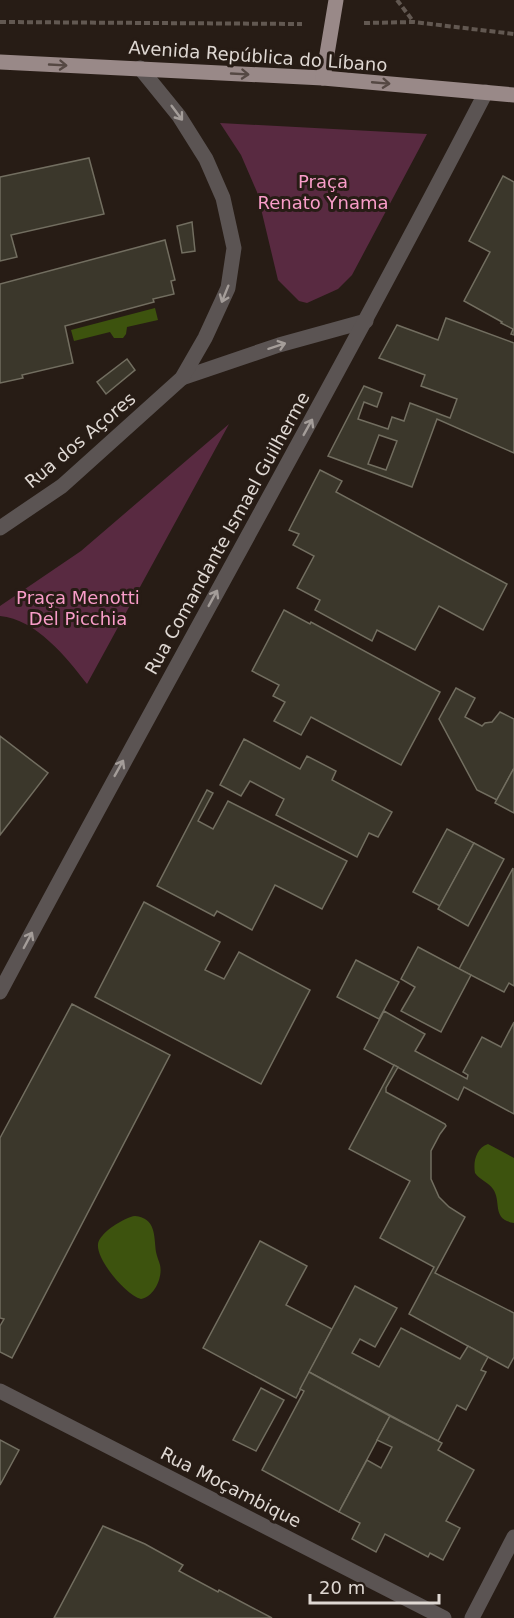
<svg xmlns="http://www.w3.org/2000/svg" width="514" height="1618" viewBox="0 0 514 1618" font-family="'DejaVu Sans',sans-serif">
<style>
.green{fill:#592a41}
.water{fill:#3d530e}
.building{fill:#3b372b;stroke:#726e60;stroke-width:1.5;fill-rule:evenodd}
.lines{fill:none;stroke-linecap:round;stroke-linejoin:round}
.path{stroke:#625851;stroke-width:4;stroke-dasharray:6 3;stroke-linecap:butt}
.minor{stroke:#5b5453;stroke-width:15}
.tertiary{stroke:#5b5453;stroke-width:15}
.primary{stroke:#998988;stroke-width:15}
.oneway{stroke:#554843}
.oneway2{stroke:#a49d99}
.labels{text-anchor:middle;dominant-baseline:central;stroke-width:6;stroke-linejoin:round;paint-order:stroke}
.street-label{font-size:18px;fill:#dfd8d3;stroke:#271c15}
.park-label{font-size:18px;fill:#f99dc9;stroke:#271c15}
</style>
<rect width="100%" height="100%" fill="#271c15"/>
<!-- green -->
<g class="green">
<path d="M220,123l207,11 -75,141 -14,14 -31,14 -8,-2 -21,-21 -21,-88 -16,-37z"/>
<path d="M229,424l-142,260c-20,-26 -51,-65 -87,-68v-10l81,-55z"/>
</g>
<!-- water -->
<g class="water">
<path d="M155,308l3,12 -31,7 -1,7 -3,4h-9l-4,-6 -36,9 -3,-11z"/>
<path d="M488,1144l26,14v65c-23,-4 -12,-21 -21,-34 -5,-7 -13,-9 -18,-16 -2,-11 1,-25 13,-29z"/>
<path d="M135,1216c21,2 19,20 21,36 1,5 3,9 4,13 3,13 -6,32 -19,34 -15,-4 -45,-39 -43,-55 1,-11 27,-27 37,-28z"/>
</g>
<!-- building -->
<g class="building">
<path d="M89,158l15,56 -93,21 6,22 -17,4v-84z"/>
<path d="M503,176l11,6v153l-3,-1 2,-5 -12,-6 1,-1 -38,-21 26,-49 -21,-11z"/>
<path d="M192,222l3,29 -13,2 -5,-27z"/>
<path d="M165,240l10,40 -4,1 3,13 -21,5 1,3 -89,24 8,37 -51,12 1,3 -23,5v-99z"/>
<path d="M446,318l68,25v110l-77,-34 -25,68 -84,-31 36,-70 18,7 -5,14 -13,-5 -6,17 30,10 4,-12 12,4 6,-18 40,15 7,-19 -36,-13 4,-11 -46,-17 18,-33 41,15zM379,435l18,6 -11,29 -18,-6z"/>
<path d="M127,359l8,11 -29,24 -9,-12z"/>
<path d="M320,470l22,11 -6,11 171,92 -24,46 -44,-24 -24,44 -38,-20 -5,11 -57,-31 5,-10 -23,-12 17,-32 -21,-11 6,-11 -10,-4z"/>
<path d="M284,610l26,14 1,-2 129,70 -39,73 -90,-48 -10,18 -27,-14 11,-19 -12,-6 6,-11 -27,-14z"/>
<path d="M456,688l19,10 -10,19 17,9 3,-3 7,-1 8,-10 14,7v49l-17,32 -20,-10 -38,-71z"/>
<path d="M0,736l48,37 -48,62z"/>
<path d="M244,739l56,30 7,-13 29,15 -4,9 60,32 -14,25 -9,-4 -12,24 -81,-42 8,-16 -34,-18 -9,15 -21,-11z"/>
<path d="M514,768v45l-19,-10z"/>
<path d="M207,790l6,3 -15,28 15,8 15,-28 119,60 -25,48 -47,-24 -23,45 -35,-19 -3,5 -57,-30z"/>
<path d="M447,829l27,14 -34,63 -27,-14z"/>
<path d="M474,843l30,16 -36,67 -30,-17z"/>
<path d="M513,868l1,118 -5,-3 -5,9 -45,-23z"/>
<path d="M144,902l76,40 -15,28 19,9 15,-27 71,38 -49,94 -166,-87z"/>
<path d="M418,947l53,28 -30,57 -40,-21 14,-24 -14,-8z"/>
<path d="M356,960l43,22 -20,37 -42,-22z"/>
<path d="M72,1004l98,51 -158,303 -12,-6v-26l4,-7 -4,-1v-180z"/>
<path d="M384,1011l41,23 -10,17 52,28 1,-4 -5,-3 19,-35 19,10 13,-25v92l-50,-27 -6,13 -94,-51z"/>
<path d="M394,1065l4,2 -12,21v4l59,32 1,2 -6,8 -9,17v28l8,18 10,10 16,10 -30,56 79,40v44l-6,11 -99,-54 25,-47 -54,-29 30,-57 -61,-32z"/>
<path d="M260,1241l47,25 -21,39 46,24 -36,69 -93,-50z"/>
<path d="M355,1286l42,22 -22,39 -15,-8 -8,14 27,14 22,-39 59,31 8,-13 20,11 -7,13 5,2 -20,38 -9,-5 -19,36 -129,-69z"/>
<path d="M309,1372l81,44 -51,96 -77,-42 42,-79 -4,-2z"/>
<path d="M261,1388l23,12 -28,51 -23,-11z"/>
<path d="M390,1416l52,27 -4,7 36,20 -28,51 14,7 -17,32 -13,-7 -2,4 -43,-23 -9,18 -24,-13 8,-16 -21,-11 28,-52 14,8 11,-21 -15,-7z"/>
<path d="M0,1440l19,10 -19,35z"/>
<path d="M103,1526l42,18 38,21 -4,6 39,21 1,-2 53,28h-218z"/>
</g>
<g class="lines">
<!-- path -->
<g class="path">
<path d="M397,0l16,21"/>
<path d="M0,22l302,2"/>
<path d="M364,23l50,-1 100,12"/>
</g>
<!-- minor -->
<g class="minor">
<path d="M182,378l97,-33 87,-24"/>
<path d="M0,528l62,-42 120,-108 23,-40 23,-50 6,-40 -11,-50 -17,-39 -27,-43 -39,-48"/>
<path d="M0,992c160,-301 329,-597 486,-900"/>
<path d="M0,1391l444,227"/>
</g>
<!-- tertiary -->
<path class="tertiary" d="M472,1618l42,-81"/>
<!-- primary -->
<g class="primary">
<path d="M0,62l323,16 191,17"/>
<path d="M323,78l13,-78"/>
</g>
</g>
<!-- one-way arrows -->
<defs><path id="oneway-shaft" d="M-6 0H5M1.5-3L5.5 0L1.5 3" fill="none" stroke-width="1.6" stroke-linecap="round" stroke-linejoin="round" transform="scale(1.5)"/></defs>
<g class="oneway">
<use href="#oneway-shaft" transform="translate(58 65) rotate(3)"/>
<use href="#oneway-shaft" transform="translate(240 74) rotate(3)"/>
<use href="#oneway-shaft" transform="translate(381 83) rotate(5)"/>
</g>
<g class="oneway2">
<use href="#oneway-shaft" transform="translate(177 113) rotate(53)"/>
<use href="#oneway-shaft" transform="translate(225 294) rotate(112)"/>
<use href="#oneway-shaft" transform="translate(277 346) rotate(-18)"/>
<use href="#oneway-shaft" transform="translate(308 427) rotate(-61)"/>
<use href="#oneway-shaft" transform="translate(213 598) rotate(-61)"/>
<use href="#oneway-shaft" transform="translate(119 768) rotate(-61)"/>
<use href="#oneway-shaft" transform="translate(28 940) rotate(-62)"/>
</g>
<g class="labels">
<!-- street labels -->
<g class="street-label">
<text transform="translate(258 56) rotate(4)">Avenida República do Líbano</text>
<text transform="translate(80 440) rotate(-40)">Rua dos Açores</text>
<text transform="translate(227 533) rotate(-61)">Rua Comandante Ismael Guilherme</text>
<text transform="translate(231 1487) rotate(27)">Rua Moçambique</text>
</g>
<!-- park labels -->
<g class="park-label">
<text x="323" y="181">Praça<tspan x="323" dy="21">Renato Ynama</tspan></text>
<text x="78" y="597">Praça Menotti<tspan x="78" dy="21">Del Picchia</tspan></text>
</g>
</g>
<!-- scale -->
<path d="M310 1594v9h129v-9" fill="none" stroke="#dfd8d3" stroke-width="3"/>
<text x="319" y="1594" font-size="18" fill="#dfd8d3" stroke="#271c15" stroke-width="4.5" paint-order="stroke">20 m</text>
</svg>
